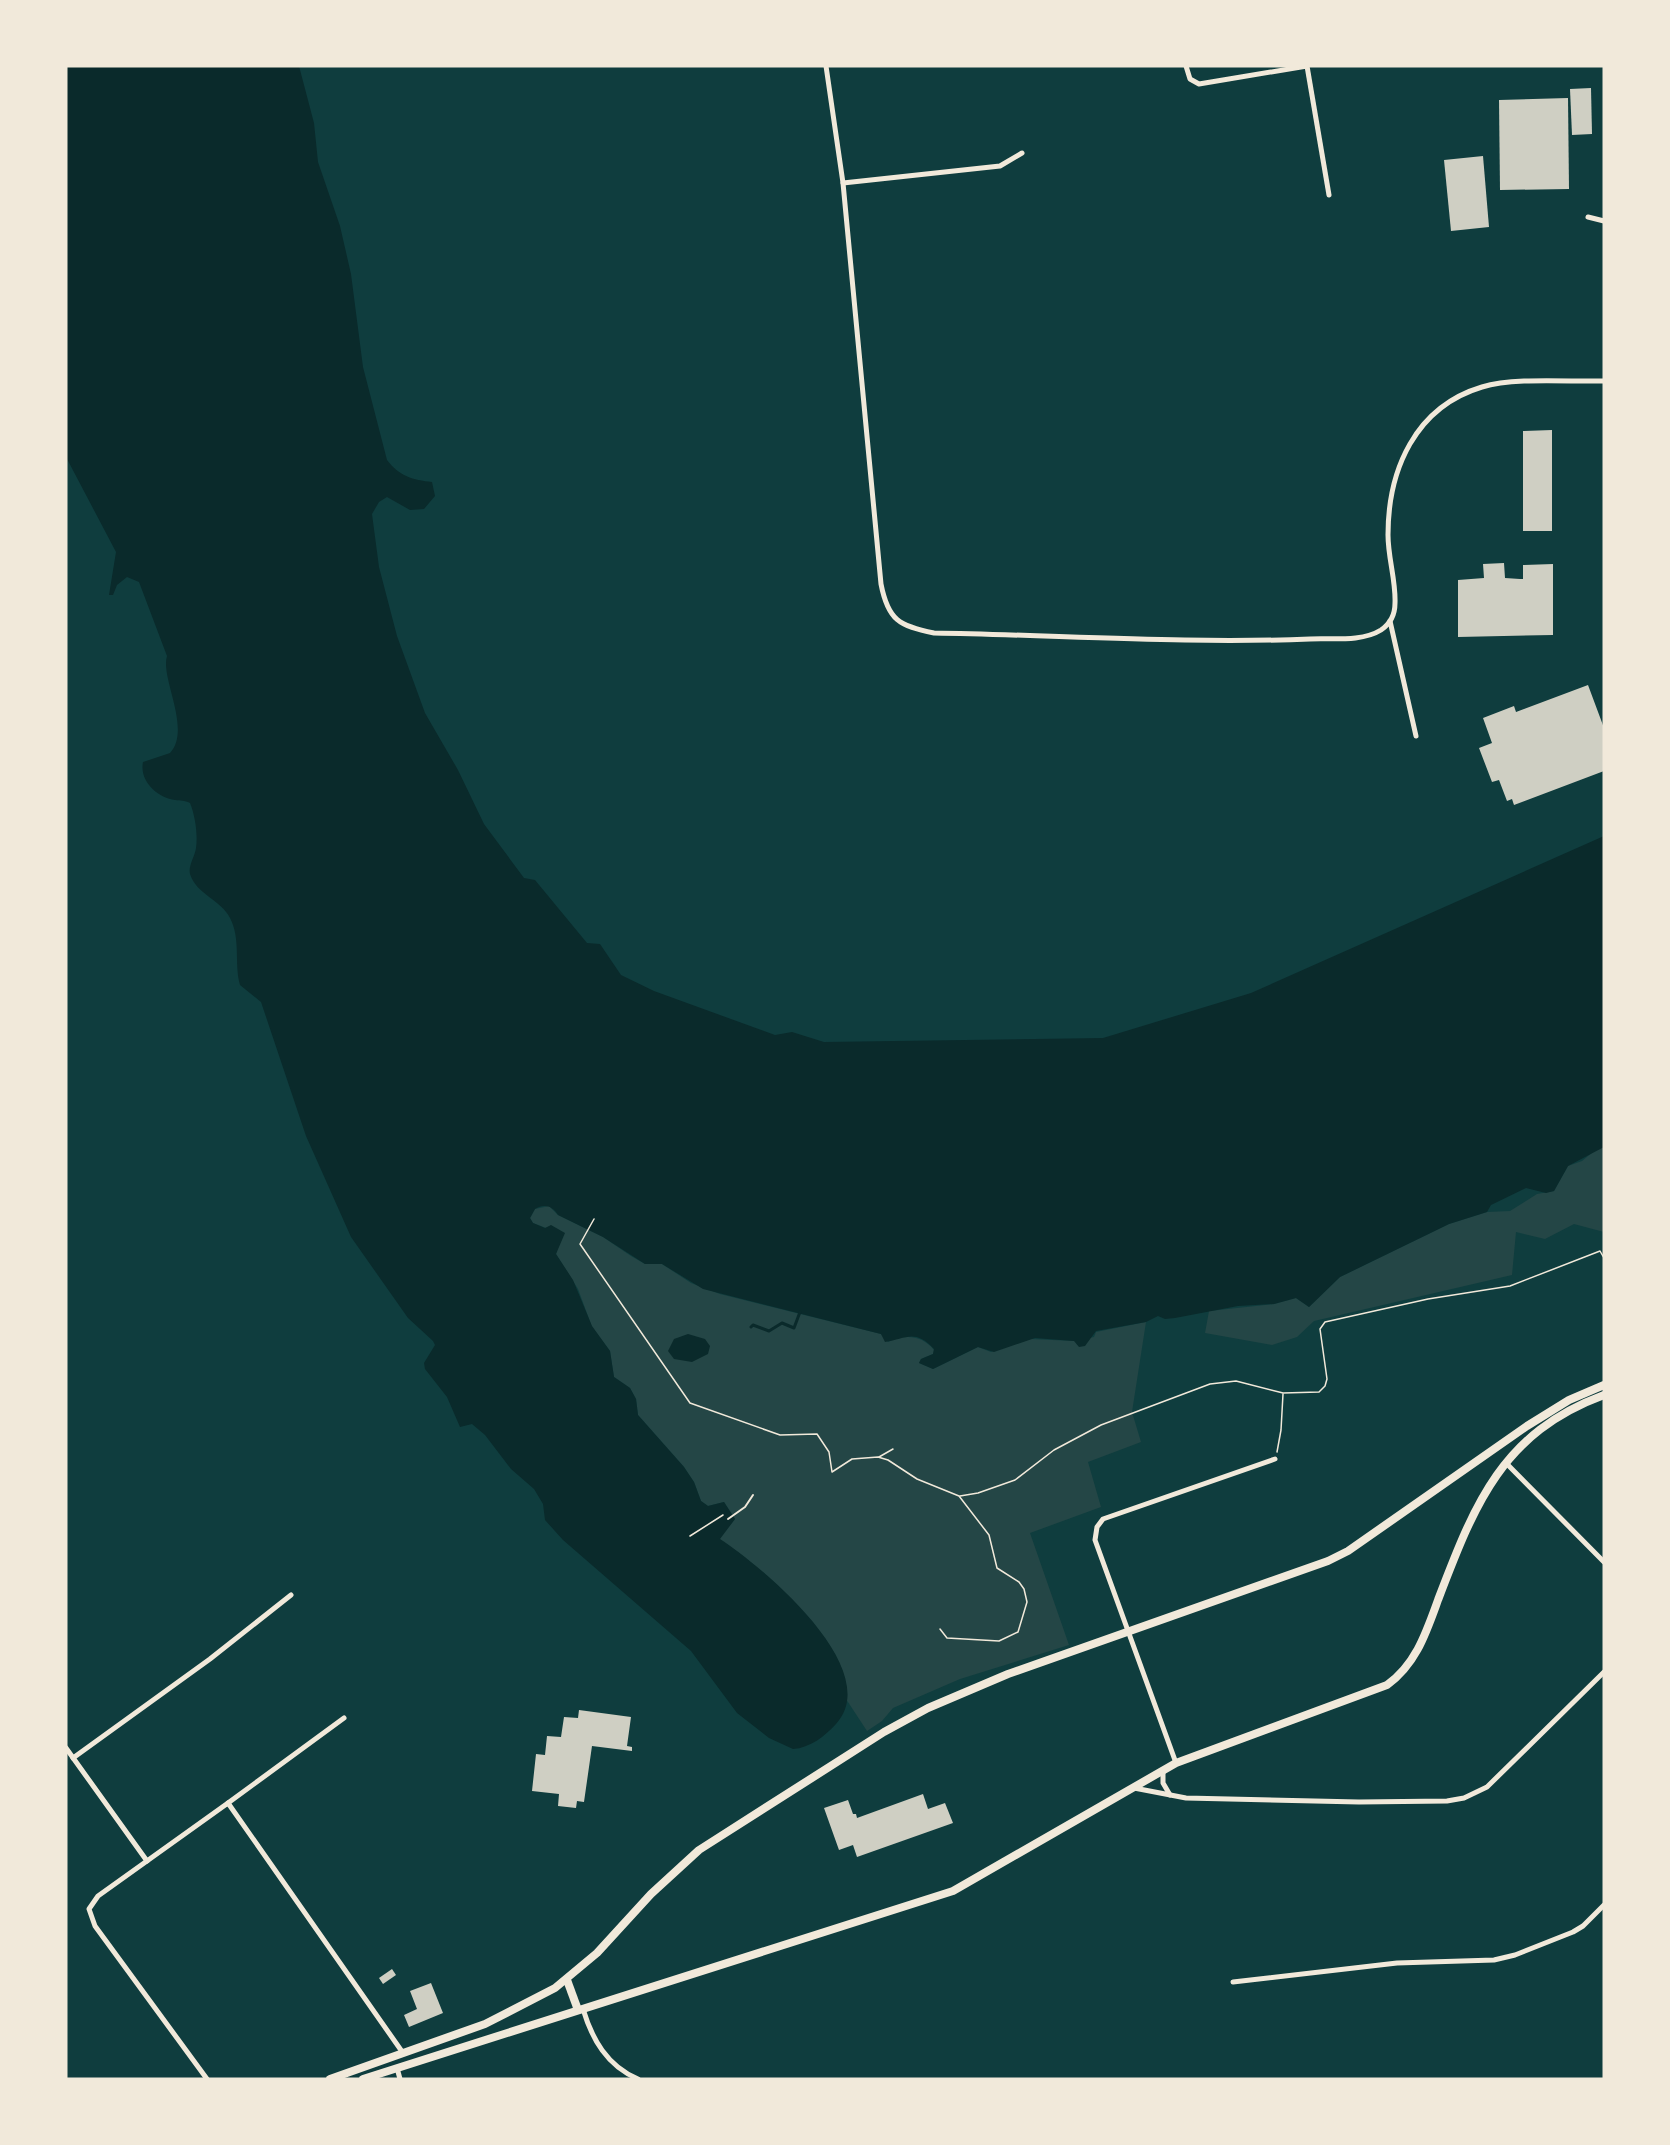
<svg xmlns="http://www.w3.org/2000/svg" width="1670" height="2145" viewBox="0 0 1670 2145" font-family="Raleway,sans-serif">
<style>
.green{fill:#244646}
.water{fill:#0a2a2b}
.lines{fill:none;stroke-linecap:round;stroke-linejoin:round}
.stream{stroke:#0a2a2b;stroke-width:3}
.building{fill:#cfcfc3}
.path{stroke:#f1e9da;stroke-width:1.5}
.service{stroke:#f1e9da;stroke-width:2}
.minor{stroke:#f1e9da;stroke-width:5}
.trunk{stroke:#f1e9da;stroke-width:8}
</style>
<rect width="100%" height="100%" fill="#0f3d3e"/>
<!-- green -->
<g class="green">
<path d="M1599,1147h5v85l-30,-8 -29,15 -29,-7 -4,43 -198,46 -17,16 -25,8 -67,-12 4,-22 65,-7 22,-6 13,9 31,-30 109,-53 38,-12 23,-1 27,-17 17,-3 14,-25 14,-5z"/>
<path d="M549,1206l9,9 45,22 28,19 14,8h17l29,19 29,11 161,40 7,8c17,-8 34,-7 46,8l-1,4 -12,5 -2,4 14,6 45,-22 13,5 39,-13 45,2 19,-4 2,-5 50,-10 -14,90 9,30 -53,20 13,45 -71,26 39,112 -109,34 -67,29 -11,13 -15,10 -21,-32c9,-52 -86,-134 -127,-160l16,-20 -11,-17 -16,4 -7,-5 -7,-19 -10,-15 -46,-52 -2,-16 -6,-11 -16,-11 -4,-26 -18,-24 -14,-38 -22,-35 2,-7 -12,-19 -13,-5 -3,-5 5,-9z"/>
</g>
<!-- water -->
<g class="water">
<path d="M66,66h233l15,57 4,39 22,64 11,48 12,93 24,93c12,16 26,20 45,22l3,14 -11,13 -14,1 -23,-13 -8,5 -7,12 7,53 18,69 28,77 33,57 26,54 40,54 11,2 52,63 13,1 21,31 33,16 121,44 17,-3 32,10 279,-4 148,-45 353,-157v311l-36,19 -14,25 -8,2 -20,-5 -35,17 -4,7 -38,12 -109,53 -31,30 -13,-9 -22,6 -36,2 -63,12 -10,1 -7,-3 -12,6 -50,9 -11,15 -6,1 -5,-6 -39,-3 -41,14 -16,-5 -45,22 -14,-6 2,-4 12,-5 1,-5c-19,-21 -29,-10 -49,-7l-4,-8 -178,-45 -41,-25h-17l-42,-27 -45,-22c-5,-9 -14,-12 -23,-6l-5,9 3,5 12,5 6,-3 14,8 -9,21 17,26 19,46 18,25 4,26 16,11 6,11 2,16 46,52 10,15 7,19 7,5 16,-4 11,17 -15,20c40,26 166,130 116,185 -11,12 -26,24 -43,25l-24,-11 -32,-25 -46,-62 -128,-111 -18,-20 -2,-16 -9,-15 -23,-20 -26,-34 -13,-11 -12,3 -13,-30 -22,-28 -1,-6 11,-18 -2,-4 -25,-23 -57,-81 -45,-101 -45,-134 -21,-17c-6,-22 1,-46 -10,-67 -10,-19 -34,-24 -40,-44 -2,-8 5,-18 6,-26 2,-14 -1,-33 -6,-45 -6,-3 -9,-2 -15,-3 -17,-2 -36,-19 -32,-38l27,-9c22,-24 -10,-75 -3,-97l-28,-74 -12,-5 -10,8 -4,10h-4l7,-43 -50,-95z"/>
<path d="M688,1334l17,5 5,7 -2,8 -16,8 -18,-3 -6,-8 6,-12z"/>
</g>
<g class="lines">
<!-- stream -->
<path class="stream" d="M751,1327l2,-2 16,6 13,-8 12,5 6,-16"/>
</g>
<!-- building -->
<g class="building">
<path d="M1591,88l1,46 -20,1 -2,-46z"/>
<path d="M1568,98l1,91 -69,1 -1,-90z"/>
<path d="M1483,156l6,71 -38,4 -7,-71z"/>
<path d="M1552,430v101h-29v-100z"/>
<path d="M1504,563l1,15 15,1h3v-14l30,-1v71l-95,2v-57l26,-2 -1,-14z"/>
<path d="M1588,685l16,43v43l-90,34 -2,-6 -5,2 -8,-21 -7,2 -13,-34 13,-5 -9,-25 31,-12 2,6z"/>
<path d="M579,1710l52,7 -4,29 5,1v4l-40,-5 -8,56 -7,-1 -1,7 -18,-2 1,-12 -27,-3 4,-37 9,1 2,-19 14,1 3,-20 14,1z"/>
<path d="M923,1794l5,15 17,-6 8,20 -96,34 -4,-12 -14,5 -15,-42 24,-8 5,14h3l1,4z"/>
<path d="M392,1969l4,6 -13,9 -4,-6z"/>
<path d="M431,1983l12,30 -34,14 -5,-12 13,-6 -7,-18z"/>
</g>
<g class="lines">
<!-- path -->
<g class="path">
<path d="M594,1219l-14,25 110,159 90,32 37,-1 12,18 3,20 20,-13 26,-2 10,3 29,19 42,17 30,39 8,33 22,14 5,7 3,13 -9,30 -19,9 -52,-3 -7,-9"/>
<path d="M1277,1452l4,-22 2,-36"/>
<path d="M879,1457l14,-8"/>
<path d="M960,1496l18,-3 37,-13 39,-30 47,-25 109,-41 26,-3 47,12 36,-1 6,-6 2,-7 -7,-50 5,-7 103,-23 82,-13 90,-35 4,7"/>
<path d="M690,1536l33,-21"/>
</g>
<!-- service -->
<path class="service" d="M728,1519l17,-12 8,-12"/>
<!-- minor -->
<g class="minor">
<path d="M826,66l17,117 38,401c7,36 18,42 53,49 125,2 251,11 376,6 22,-1 52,3 71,-9 9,-6 14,-16 14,-27 1,-22 -7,-45 -7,-68 0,-65 27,-128 94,-148 33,-10 87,-5 122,-6"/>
<path d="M1186,66l4,13 9,5 108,-18"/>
<path d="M1307,66l22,129"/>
<path d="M843,183l157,-17 22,-13"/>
<path d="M1588,217l16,4"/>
<path d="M1390,621l26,115"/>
<path d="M1506,1463l98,99"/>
<path d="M66,1748l81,113"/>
<path d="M73,1758l137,-99 81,-64"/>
<path d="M1176,1763l-81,-223 2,-13 6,-8 172,-60"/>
<path d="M1163,1771v12l7,12"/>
<path d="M1134,1788l52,10 173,4 88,-1 17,-3 23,-11 117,-115"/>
<path d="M228,1803l116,-85"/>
<path d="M1233,1982l164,-19 97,-3 21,-5 58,-23 10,-6 21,-21"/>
<path d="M583,2009c9,30 24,57 55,70"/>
<path d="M397,2068l3,11"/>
<path d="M207,2079l-112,-153 -6,-17 9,-13 130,-93 175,250"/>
</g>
<!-- trunk -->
<g class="trunk">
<path d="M567,1980l11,30"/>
<path d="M330,2079l155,-55 70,-36 42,-35 54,-59 48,-44 185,-118 44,-24 80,-34 320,-113 20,-10 179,-125 42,-26 35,-15"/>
<path d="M363,2079l590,-188 223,-128 211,-78c29,-21 39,-52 51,-85 36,-94 63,-167 166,-205"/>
</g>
</g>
<!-- border -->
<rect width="1670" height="2145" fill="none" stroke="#f1e9da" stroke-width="135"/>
</svg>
